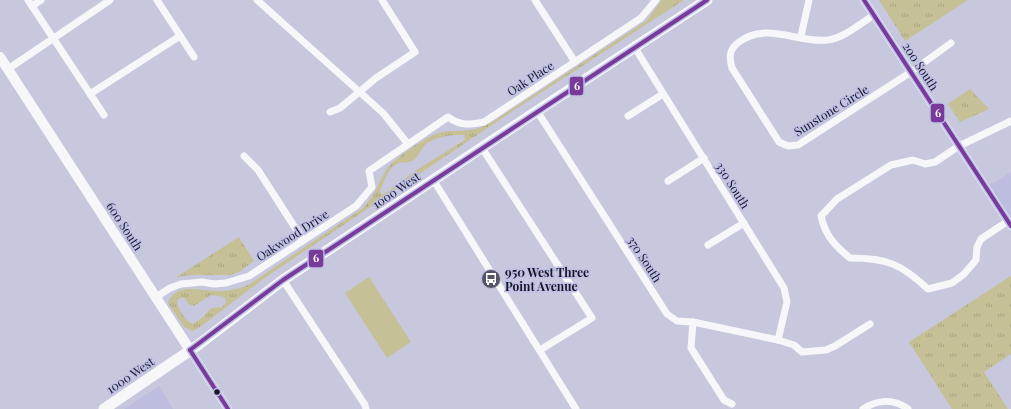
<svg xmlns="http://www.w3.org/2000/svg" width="1011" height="409" viewBox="0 0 1011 409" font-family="'Playfair Display',serif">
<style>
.built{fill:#bdbddf}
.grass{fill:url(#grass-tufts);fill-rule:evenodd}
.pitch{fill:#c5c096}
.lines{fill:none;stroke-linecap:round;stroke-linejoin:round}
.minor{stroke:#f7f7fa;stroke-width:7}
.tertiary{stroke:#f7f7fa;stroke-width:8}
.secondary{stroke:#f7f7fa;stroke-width:10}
.primary{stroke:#f7f7fa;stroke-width:11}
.bus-1-casing{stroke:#bfc0e5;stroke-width:7}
.bus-1{stroke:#783a9b;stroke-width:4}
.bus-dot{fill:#171725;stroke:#bfc0e5;stroke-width:1.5}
.labels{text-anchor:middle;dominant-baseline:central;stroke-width:3;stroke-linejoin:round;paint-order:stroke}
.street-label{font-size:12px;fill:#171725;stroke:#bfc0e5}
.poi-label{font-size:12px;font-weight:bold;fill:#171725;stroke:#bfc0e5;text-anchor:start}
.line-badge{stroke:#bfc0e5;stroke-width:1.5}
.badge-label{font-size:11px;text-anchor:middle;font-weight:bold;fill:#fff}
</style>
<defs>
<pattern id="grass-tufts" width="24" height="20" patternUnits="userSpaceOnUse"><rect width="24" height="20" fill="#c5c096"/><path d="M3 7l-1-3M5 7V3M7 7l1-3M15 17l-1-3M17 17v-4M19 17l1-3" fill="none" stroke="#a8a481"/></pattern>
</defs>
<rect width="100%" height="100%" fill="#c7c8dd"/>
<!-- built -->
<g class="built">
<path d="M1011,172v61l-29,-45 15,-7z"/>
<path d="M159,386l14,23h-49z"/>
</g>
<!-- grass -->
<g class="grass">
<path d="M662,0h22l-177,115 -241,162 -67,51 -6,3 -9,-4 -16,-24c8,-22 33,-12 50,-12 11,0 20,-2 30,-6l115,-77c11,-11 14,-23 22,-36 7,-13 35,-30 48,-37 12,-6 24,-3 36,-5 9,-1 16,-4 23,-8l154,-101zM464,135l1,5 -44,27 -37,27h-3l-1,-3c4,-9 8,-24 19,-28 5,-1 10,0 15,-3 5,-4 7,-11 11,-15 10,-9 26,-10 39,-10zM211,295l14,2 1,6 -4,4 -11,1 -8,9 -10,7c-7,-2 -16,-16 -16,-24l6,-3 7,8 4,1z"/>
<path d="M879,0h89l-63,41z"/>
<path d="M970,89l19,20 -29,13 -12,-18z"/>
<path d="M239,237l15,24 -15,11 -9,3h-42l-13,3z"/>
<path d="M1011,276v78l-27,18 24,37h-56l-43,-67z"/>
</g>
<!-- pitch -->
<path class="pitch" d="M369,277l42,65 -24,16 -42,-65z"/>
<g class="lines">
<!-- minor -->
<g class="minor">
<path d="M28,0l76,115"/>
<path d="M157,0l37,57"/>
<path d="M257,0l126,113 25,31"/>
<path d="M535,0l40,62"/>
<path d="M32,6l9,-6"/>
<path d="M874,15c-13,8 -30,23 -46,25 -30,4 -60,-19 -89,2 -10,7 -10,15 -7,26l47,74 9,4 10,-1 113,-73 40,-29"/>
<path d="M801,36l8,-36"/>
<path d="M635,48l149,240 3,14 -9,38"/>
<path d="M8,69l102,-69"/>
<path d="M90,94l90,-58"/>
<path d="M537,111l130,203 10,7 16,1 -2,26 33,52 8,4"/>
<path d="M330,112l10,-4 36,-30 39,-26 -33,-52"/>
<path d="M628,116l35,-22"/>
<path d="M482,148l110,170 -52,32"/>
<path d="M244,156l14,14 45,70"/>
<path d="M434,181l142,228"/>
<path d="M668,181l36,-23"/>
<path d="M1008,221l-27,18 -4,8 -1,13 -12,14 -12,9 -24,6c-27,-25 -41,-31 -78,-31 -15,-12 -25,-23 -29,-42l16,-17 54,-34 22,-5 12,4 10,-2 24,-16 52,-25"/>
<path d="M708,245l36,-22"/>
<path d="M283,280l82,125 1,4"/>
<path d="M156,297l14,-9 11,-4 21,-2 12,2 12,-1 23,-7 107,-70 16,-19 -3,-16 79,-54c13,9 21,8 36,5l157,-104 15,-18"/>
<path d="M693,322l85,18 16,5 8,7 24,-2 9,-4 35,-22"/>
<path d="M863,409c14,-9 30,-11 45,0"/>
</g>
<!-- tertiary -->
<g class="tertiary">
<path d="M864,0l147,226"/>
<path d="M190,350l38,59"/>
</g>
<!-- secondary -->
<path class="secondary" d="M0,57l190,293"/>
<!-- primary -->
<path class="primary" d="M104,409l94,-64 85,-65 254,-169 170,-111"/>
<!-- bus-1 casing -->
<g class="bus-1-casing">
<g id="bus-1">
<path d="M864,0l147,226"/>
<path d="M190,350l93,-70 424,-280"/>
<path d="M190,350l38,59"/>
</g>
</g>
<!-- bus-1 -->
<use href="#bus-1" class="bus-1"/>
</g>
<!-- icons -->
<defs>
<g id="bus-disc" transform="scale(1)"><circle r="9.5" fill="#555565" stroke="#bfc0e5"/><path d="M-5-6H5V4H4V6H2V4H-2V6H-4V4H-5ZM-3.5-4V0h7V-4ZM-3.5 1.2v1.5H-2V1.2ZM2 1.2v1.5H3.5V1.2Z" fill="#fff"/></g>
</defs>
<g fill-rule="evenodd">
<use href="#bus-disc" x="491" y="279"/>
</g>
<!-- markers -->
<circle class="bus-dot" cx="217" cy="392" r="3.5"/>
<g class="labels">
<!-- street labels -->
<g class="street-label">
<text transform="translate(921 66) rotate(57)">200 South</text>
<text transform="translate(530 78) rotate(-33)">Oak Place</text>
<text transform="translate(831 110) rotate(-32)">Sunstone Circle</text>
<text transform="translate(733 185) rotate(58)">330 South</text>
<text transform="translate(396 190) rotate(-34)">1000 West</text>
<text transform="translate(125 226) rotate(57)">600 South</text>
<text transform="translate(292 235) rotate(-33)">Oakwood Drive</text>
<text transform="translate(645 259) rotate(57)">370 South</text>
<text transform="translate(130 375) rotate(-34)">1000 West</text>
</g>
<!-- poi labels -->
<g class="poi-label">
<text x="505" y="272">950 West Three<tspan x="505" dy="14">Point Avenue</tspan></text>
</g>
</g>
<g class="line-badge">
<rect x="569" y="76" width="15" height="20" rx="4" fill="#783a9b"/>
<rect x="930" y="103" width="15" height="20" rx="4" fill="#783a9b"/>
<rect x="308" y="249" width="16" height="19" rx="4" fill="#783a9b"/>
</g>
<g class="badge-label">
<text x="577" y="90">6</text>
<text x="938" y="117">6</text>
<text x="316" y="262">6</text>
</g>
</svg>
